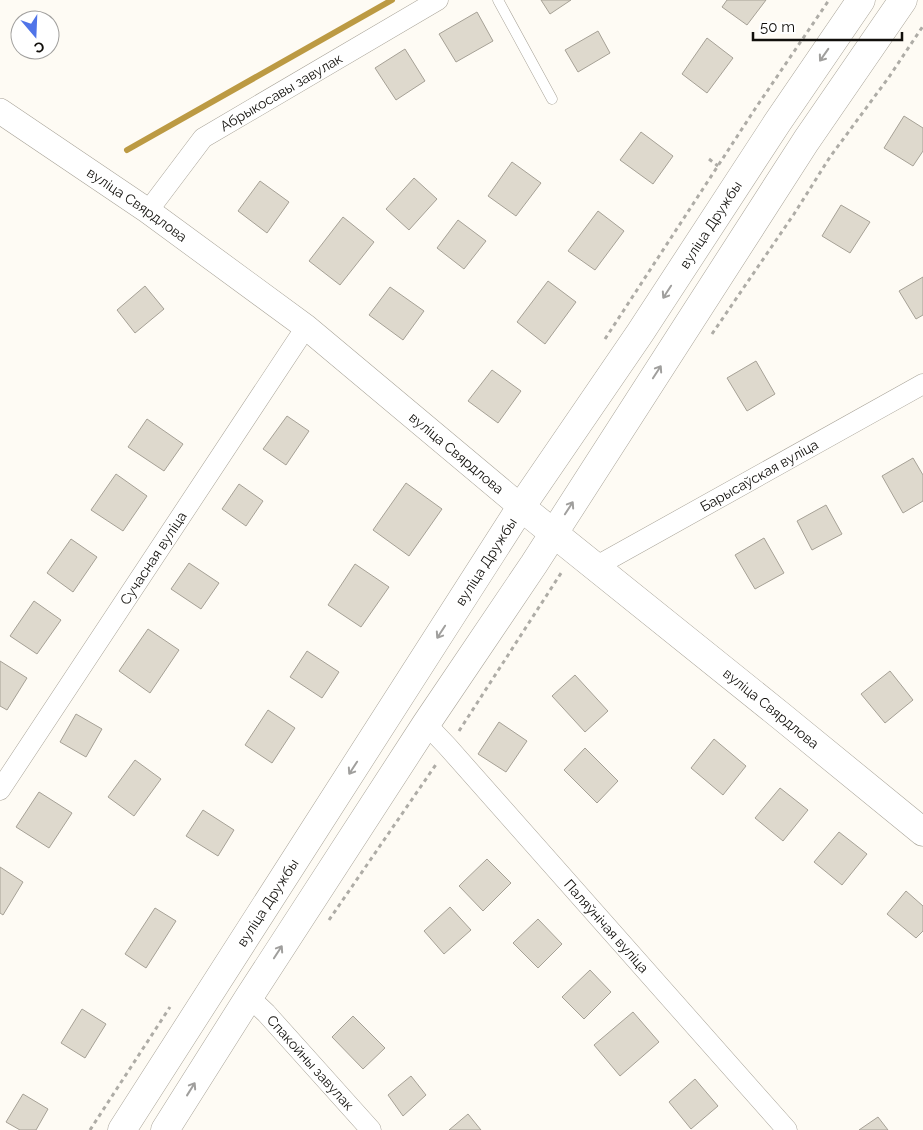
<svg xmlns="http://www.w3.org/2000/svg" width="923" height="1130" viewBox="0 0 923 1130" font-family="Raleway,sans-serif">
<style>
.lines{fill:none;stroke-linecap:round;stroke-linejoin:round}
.stream{stroke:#bc9a43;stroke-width:6}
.building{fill:#ded9cd;stroke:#a6a196}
.service-casing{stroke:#a9a499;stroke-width:11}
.minor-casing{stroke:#a9a499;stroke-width:21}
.tertiary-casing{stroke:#a9a499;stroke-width:26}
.secondary-casing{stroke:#a9a499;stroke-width:29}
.primary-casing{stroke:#a9a499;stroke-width:29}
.path{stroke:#aeaca6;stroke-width:3;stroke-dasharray:4 4;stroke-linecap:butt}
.service{stroke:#fff;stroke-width:10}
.minor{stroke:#fff;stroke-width:20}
.tertiary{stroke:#fff;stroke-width:25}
.secondary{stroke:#fff;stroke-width:28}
.primary{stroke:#fff;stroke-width:28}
.oneway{stroke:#a09f9d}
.labels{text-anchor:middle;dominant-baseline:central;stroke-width:4;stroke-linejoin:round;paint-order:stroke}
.street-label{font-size:14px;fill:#110f0b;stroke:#fff}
</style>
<rect width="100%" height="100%" fill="#fefbf4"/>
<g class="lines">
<!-- stream -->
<path class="stream" d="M127,150l265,-150"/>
</g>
<!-- building -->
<g class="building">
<path d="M541,0h30l-21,14z"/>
<path d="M727,0h39l-19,25 -25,-18z"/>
<path d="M477,12l16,29 -37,21 -17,-28z"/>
<path d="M598,31l12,22 -32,19 -13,-22z"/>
<path d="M707,38l26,20 -26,35 -25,-19z"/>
<path d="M405,49l20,32 -29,19 -21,-32z"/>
<path d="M904,116l19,12v23l-10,15 -29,-18z"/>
<path d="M641,132l32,24 -20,28 -33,-24z"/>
<path d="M512,162l29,21 -25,33 -28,-20z"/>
<path d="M414,178l23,21 -28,31 -23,-21z"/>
<path d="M260,181l29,21 -22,31 -29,-22z"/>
<path d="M841,205l29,17 -20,31 -28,-17z"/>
<path d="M598,211l26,20 -29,39 -27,-19z"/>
<path d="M343,217l31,25 -34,43 -31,-24z"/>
<path d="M458,220l28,21 -22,28 -27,-21z"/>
<path d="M923,277v38l-7,4 -17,-28z"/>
<path d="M548,281l28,21 -31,42 -28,-22z"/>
<path d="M145,286l19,23 -29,24 -18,-23z"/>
<path d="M390,287l34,24 -21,29 -34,-25z"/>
<path d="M756,361l19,33 -28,17 -20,-33z"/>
<path d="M492,370l29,21 -23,32 -30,-22z"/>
<path d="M287,416l22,15 -23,34 -23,-16z"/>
<path d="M147,419l36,25 -19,27 -36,-24z"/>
<path d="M913,458l10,17v26l-20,12 -21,-37z"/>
<path d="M116,474l31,22 -24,35 -32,-21z"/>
<path d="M406,483l36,26 -33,47 -36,-26z"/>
<path d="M239,484l24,17 -17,25 -24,-17z"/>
<path d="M826,505l16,29 -30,16 -15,-29z"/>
<path d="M764,538l20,35 -29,16 -20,-34z"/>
<path d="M71,539l26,18 -24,35 -26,-19z"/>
<path d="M189,563l30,20 -18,26 -30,-20z"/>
<path d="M355,564l34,23 -28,40 -33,-22z"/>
<path d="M34,601l27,19 -24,34 -27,-18z"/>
<path d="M148,629l31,21 -29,43 -31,-22z"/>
<path d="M307,651l32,21 -17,26 -32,-21z"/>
<path d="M0,661l27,17 -20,32 -7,-4z"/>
<path d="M890,671l23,29 -28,23 -24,-29z"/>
<path d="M575,675l33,36 -23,21 -33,-36z"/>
<path d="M268,710l27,18 -23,35 -27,-18z"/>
<path d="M76,714l26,15 -16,28 -26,-15z"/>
<path d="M499,722l28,19 -21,31 -28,-18z"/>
<path d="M714,739l32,27 -23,29 -32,-27z"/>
<path d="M585,748l33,33 -21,22 -33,-33z"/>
<path d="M135,760l26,19 -27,37 -26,-19z"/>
<path d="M780,788l28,22 -25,31 -28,-23z"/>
<path d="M39,792l33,21 -23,35 -33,-21z"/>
<path d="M203,810l31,20 -16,26 -32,-20z"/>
<path d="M839,832l28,22 -25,31 -28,-23z"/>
<path d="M487,859l24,24 -28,28 -24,-25z"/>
<path d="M0,867l23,15 -20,33 -3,-2z"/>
<path d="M906,891l17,15v25l-7,7 -29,-24z"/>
<path d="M450,907l21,23 -27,24 -20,-23z"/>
<path d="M155,908l21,13 -30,47 -21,-14z"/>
<path d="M538,919l24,25 -24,24 -25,-25z"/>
<path d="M590,970l21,22 -27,27 -22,-22z"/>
<path d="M82,1009l24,15 -21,34 -24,-15z"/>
<path d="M633,1012l26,30 -39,34 -26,-31z"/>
<path d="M353,1016l32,32 -22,21 -31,-32z"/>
<path d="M411,1076l15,19 -23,21 -15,-21z"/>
<path d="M695,1079l23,27 -27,23 -22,-27z"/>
<path d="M23,1094l25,15 -12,21h-16l-14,-8z"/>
<path d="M468,1114l13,16h-32z"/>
<path d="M878,1117l10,13h-29z"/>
</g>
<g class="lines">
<!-- service casing -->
<g class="service-casing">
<path id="service" d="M498,0l54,99"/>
</g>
<!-- minor casing -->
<g class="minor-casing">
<g id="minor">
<path id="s1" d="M148,211l55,-73 235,-138"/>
<path id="s2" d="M595,567l328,-183"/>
<path id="s3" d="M426,724l21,22 340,384"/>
<path id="s4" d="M0,790l306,-463"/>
<path id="s5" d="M249,997l17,16 105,117"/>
</g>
</g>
<!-- tertiary casing -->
<g class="tertiary-casing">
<g id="tertiary">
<path id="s6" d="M0,111l148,100 158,116 215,180"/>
</g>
</g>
<!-- secondary casing -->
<g class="secondary-casing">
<g id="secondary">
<path id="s7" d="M521,507l260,209 142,116"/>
</g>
</g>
<!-- primary casing -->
<g class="primary-casing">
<g id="primary">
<path id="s8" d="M122,1130l399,-623 119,-174 137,-210 84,-123"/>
<path d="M165,1130l84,-133 177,-273 108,-160 272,-423 97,-141"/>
</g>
</g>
<!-- path -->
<g class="path">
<path d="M709,159l9,7"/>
<path d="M712,334l82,-120 36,-57 59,-80 34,-51"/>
<path d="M605,339l150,-230 74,-109"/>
<path d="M459,731l104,-161"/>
<path d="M329,920l108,-157"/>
<path d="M90,1130l80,-123"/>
</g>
<!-- service -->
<use href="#service" class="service"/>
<!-- minor -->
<use href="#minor" class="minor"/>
<!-- tertiary -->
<use href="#tertiary" class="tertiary"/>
<!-- secondary -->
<use href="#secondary" class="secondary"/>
<!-- primary -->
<use href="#primary" class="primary"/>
</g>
<!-- one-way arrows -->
<defs><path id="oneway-shaft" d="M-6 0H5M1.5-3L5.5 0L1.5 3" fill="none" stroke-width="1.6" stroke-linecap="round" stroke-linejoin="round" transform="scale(1.25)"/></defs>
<g class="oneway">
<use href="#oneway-shaft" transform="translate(824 55) rotate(125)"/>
<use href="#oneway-shaft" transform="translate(667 292) rotate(123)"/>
<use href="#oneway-shaft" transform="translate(657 372) rotate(-57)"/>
<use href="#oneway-shaft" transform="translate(569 508) rotate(-57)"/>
<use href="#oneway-shaft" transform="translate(441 632) rotate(123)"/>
<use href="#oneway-shaft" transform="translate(353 768) rotate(123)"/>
<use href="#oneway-shaft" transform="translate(278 952) rotate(-57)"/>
<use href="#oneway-shaft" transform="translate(191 1089) rotate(-58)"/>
</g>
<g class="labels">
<!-- street labels -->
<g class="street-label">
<text stroke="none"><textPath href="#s1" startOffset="182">Абрыкосавы завулак</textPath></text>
<text stroke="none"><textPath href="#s6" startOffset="166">вуліца Свярдлова</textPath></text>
<text stroke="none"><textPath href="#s8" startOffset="1080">вуліца Дружбы</textPath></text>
<text stroke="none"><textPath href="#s6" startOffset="571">вуліца Свярдлова</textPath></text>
<text stroke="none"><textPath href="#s2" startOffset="188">Барысаўская вуліца</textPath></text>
<text stroke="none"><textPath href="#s4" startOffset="278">Сучасная вуліца</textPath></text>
<text stroke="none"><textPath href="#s8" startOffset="675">вуліца Дружбы</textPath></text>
<text stroke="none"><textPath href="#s7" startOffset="321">вуліца Свярдлова</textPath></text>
<text stroke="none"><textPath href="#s8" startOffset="270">вуліца Дружбы</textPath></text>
<text stroke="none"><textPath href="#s3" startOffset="271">Паляўнічая вуліца</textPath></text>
<text stroke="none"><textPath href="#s5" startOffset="90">Спакойны завулак</textPath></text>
</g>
</g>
<!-- north arrow -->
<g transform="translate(35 35) rotate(161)"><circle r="24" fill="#ffffff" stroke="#a09f9d"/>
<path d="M0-4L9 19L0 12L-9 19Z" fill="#5074e8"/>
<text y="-8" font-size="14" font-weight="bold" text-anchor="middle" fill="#110f0b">С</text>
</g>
<!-- scale -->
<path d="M753 32v8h149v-8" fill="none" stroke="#110f0b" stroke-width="2.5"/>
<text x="760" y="32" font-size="15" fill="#110f0b" stroke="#ffffff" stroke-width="4" paint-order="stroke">50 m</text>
</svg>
